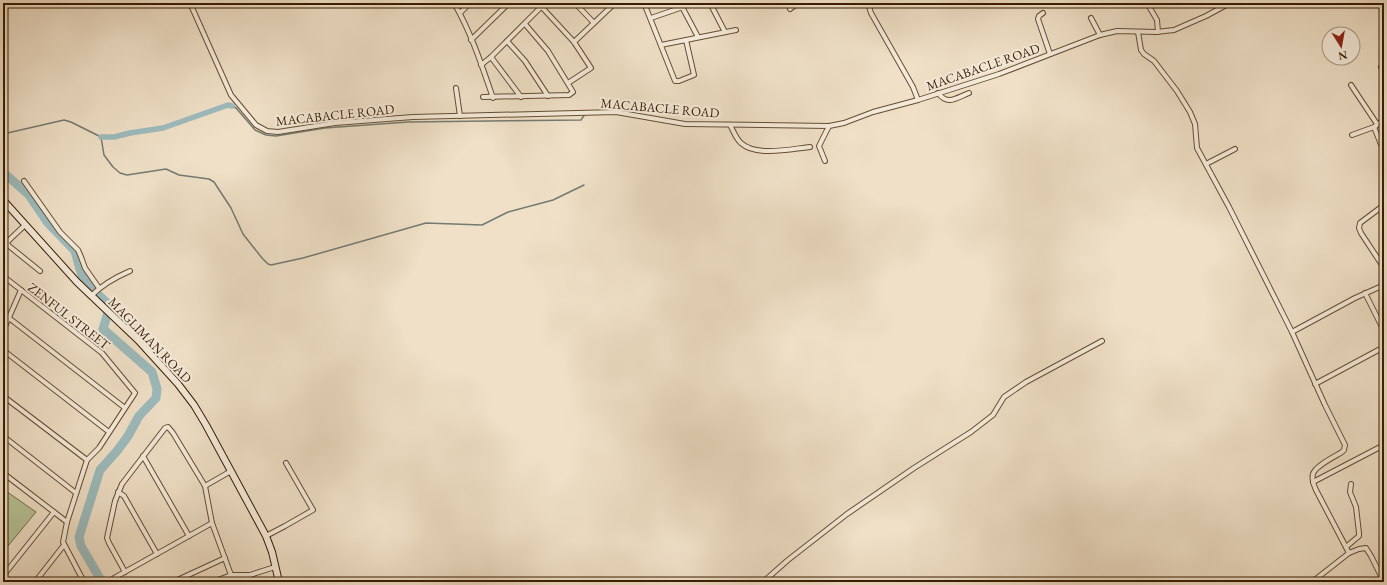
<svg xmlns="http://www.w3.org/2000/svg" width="1387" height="585" viewBox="0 0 1387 585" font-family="'EB Garamond',serif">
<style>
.green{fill:#b7c397;stroke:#78704c}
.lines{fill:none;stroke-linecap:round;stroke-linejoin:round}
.stream{stroke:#747b72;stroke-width:1.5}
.canal{stroke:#9cbbbd;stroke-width:5.5}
.river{stroke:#9cbbbd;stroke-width:9}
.street-casing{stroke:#664d32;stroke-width:6}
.secondary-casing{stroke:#381c01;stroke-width:8}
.street{stroke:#f5ebdb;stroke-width:4}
.secondary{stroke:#f5ebdb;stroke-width:6}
.labels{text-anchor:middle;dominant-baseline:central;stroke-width:4;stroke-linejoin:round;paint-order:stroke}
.street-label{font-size:13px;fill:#381c01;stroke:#f5ebdb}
</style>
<rect width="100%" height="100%" fill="#efe0c7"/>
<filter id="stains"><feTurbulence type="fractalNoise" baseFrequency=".005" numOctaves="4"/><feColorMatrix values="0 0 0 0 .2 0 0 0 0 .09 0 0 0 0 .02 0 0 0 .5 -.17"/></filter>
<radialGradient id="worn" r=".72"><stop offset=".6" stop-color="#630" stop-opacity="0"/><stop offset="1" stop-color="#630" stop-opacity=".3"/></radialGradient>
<!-- green -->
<path class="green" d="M3,489l33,23 -33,40z"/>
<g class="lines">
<!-- stream -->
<g class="stream">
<path d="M232,106l4,2 19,22 11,5 10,1 49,-8 83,-6 173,-2 4,-6"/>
<path d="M144,131l19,-3"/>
<path d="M3,134l61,-14 7,2 30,15 3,18 9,12 7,6 7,2 39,-6 13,6 30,4 5,3 17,26 12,26 19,24 6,6 3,1 32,-7 123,-35 56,2 26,-13 45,-12 31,-15"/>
</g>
<!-- canal -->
<path class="canal" d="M101,137h13l16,-4 33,-5 65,-23 4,1"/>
<!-- river -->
<path class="river" d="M3,172l26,23 19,28 27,28 5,18 3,9 6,8 20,19 -2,11 -4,13 49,43 5,17 -1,9 -17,18 -11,20 -11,15 -17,19 -21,67 2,9 21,36"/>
<!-- street casing -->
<g class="street-casing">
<g id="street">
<path d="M190,3l41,92 25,30 11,6 11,1 57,-9 78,-6 203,-5 69,12 144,2 15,-3 29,-11 45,-12 81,-26 101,-39 17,-4 39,1 18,-2 32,-14 24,-13"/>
<path d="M454,3c17,29 28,63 39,95"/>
<path d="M538,3l36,39 17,26 -23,15"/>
<path d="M575,3l19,20"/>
<path d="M644,3l31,78h4l15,-6 -8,-35"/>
<path d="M680,3l18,34"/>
<path d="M710,3l15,29"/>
<path d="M868,3l3,10 42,74 5,13"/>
<path d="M1107,3h1"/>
<path d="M1147,3l10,17 1,12"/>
<path d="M1217,3l3,5"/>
<path d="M790,9l8,-6"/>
<path d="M460,13l10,-10"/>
<path d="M1043,13l-4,3 -1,3 12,35"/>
<path d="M651,18l32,-11"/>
<path d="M1091,18l9,17"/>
<path d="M1138,32l3,18 3,4 10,7 23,30 13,21 5,12 2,24 32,59 63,125 33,73 20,40 -1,5 -2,2c-8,5 -27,14 -29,22 -2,6 1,11 3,16l33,63 -37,29"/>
<path d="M471,40l38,-37"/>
<path d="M507,41l18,20 23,35"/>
<path d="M574,42l41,-39"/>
<path d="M661,45l75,-15"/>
<path d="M491,57l30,40"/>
<path d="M481,65l10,-8 54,-54"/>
<path d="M1381,67l3,4"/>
<path d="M1351,85l26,39"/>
<path d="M456,88l4,28"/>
<path d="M938,93c10,13 18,5 31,0"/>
<path d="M483,97l86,-2 4,-3 -25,-41 -23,-27"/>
<path d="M730,125c3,5 6,14 11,18 15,14 50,6 69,4"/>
<path d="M1374,127l10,25"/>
<path d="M1352,135l22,-8 10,-7"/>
<path d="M825,161l-6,-15 10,-20"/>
<path d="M1206,164l29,-15"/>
<path d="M24,181l36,51 18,18 3,7 4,11 14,20"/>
<path d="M1384,205l-24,18 -1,5 2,5 23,35"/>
<path d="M3,239l6,7 31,25"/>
<path d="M6,243l19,-18"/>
<path d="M3,276l99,77 33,40 -36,55 -12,12 -20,62 -4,20 21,40"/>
<path d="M1365,293l19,38"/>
<path d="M91,296c11,-11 25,-19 39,-25"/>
<path d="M9,318l116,90"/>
<path d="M3,331l18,-41"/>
<path d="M1292,332l63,-34 29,-13"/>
<path d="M3,350l106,82"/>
<path d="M1315,384l69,-37"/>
<path d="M3,396l84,64"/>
<path d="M3,436l73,57"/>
<path d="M143,456l46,80"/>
<path d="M3,473l64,49"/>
<path d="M1313,482l71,-37"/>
<path d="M205,486l26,-15"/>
<path d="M118,492l6,4 33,58"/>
<path d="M266,536l19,-10 28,-16 -27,-47"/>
<path d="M1346,547l13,-11v-3l-3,-26 -6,-15 1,-8"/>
<path d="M1349,553l10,-4 7,-1 5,8 13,26"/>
<path d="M125,572l-16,-29 -2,-5 8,-37 7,-17 43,-56 3,-1 5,6 32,53 7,37 19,52 -18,7"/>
<path d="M231,575h19l25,-8"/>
<path d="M3,576l51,-64"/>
<path d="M35,582l29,-37"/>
<path d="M117,582l-3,-4 98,-55"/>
<path d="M173,582l52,-24"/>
<path d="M763,582l25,-22 59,-46 67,-46 57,-36 22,-17 11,-18 22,-15 76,-41"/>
</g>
</g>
<!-- secondary casing -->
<g class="secondary-casing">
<path id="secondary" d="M3,200l74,82 61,58 40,44 16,21 12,20 60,111 6,16 7,30"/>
</g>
<!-- street -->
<use href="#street" class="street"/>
<!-- secondary -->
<use href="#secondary" class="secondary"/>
</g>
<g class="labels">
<!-- street labels -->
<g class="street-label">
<text transform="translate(983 67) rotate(-19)">MACABACLE ROAD</text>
<text transform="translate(660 108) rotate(5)">MACABACLE ROAD</text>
<text transform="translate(335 115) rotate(-6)">MACABACLE ROAD</text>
<text transform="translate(69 316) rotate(38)">ZENFUL STREET</text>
<text transform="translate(150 340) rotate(46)">MAGLIMAN ROAD</text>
</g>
</g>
<!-- margin -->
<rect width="1387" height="585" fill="none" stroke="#efe0c7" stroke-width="16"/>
<rect x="4" y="4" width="1379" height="577" fill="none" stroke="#381c01" stroke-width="2"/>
<rect x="8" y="8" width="1371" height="569" fill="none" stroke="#381c01"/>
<!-- north arrow -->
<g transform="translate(1341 46) rotate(169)"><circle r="19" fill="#f5ebdb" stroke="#a99884"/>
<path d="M0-3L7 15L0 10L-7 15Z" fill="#8f2418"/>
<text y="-6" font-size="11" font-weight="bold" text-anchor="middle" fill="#381c01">N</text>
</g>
<rect width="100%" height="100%" filter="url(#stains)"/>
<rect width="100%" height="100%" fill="url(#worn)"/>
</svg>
